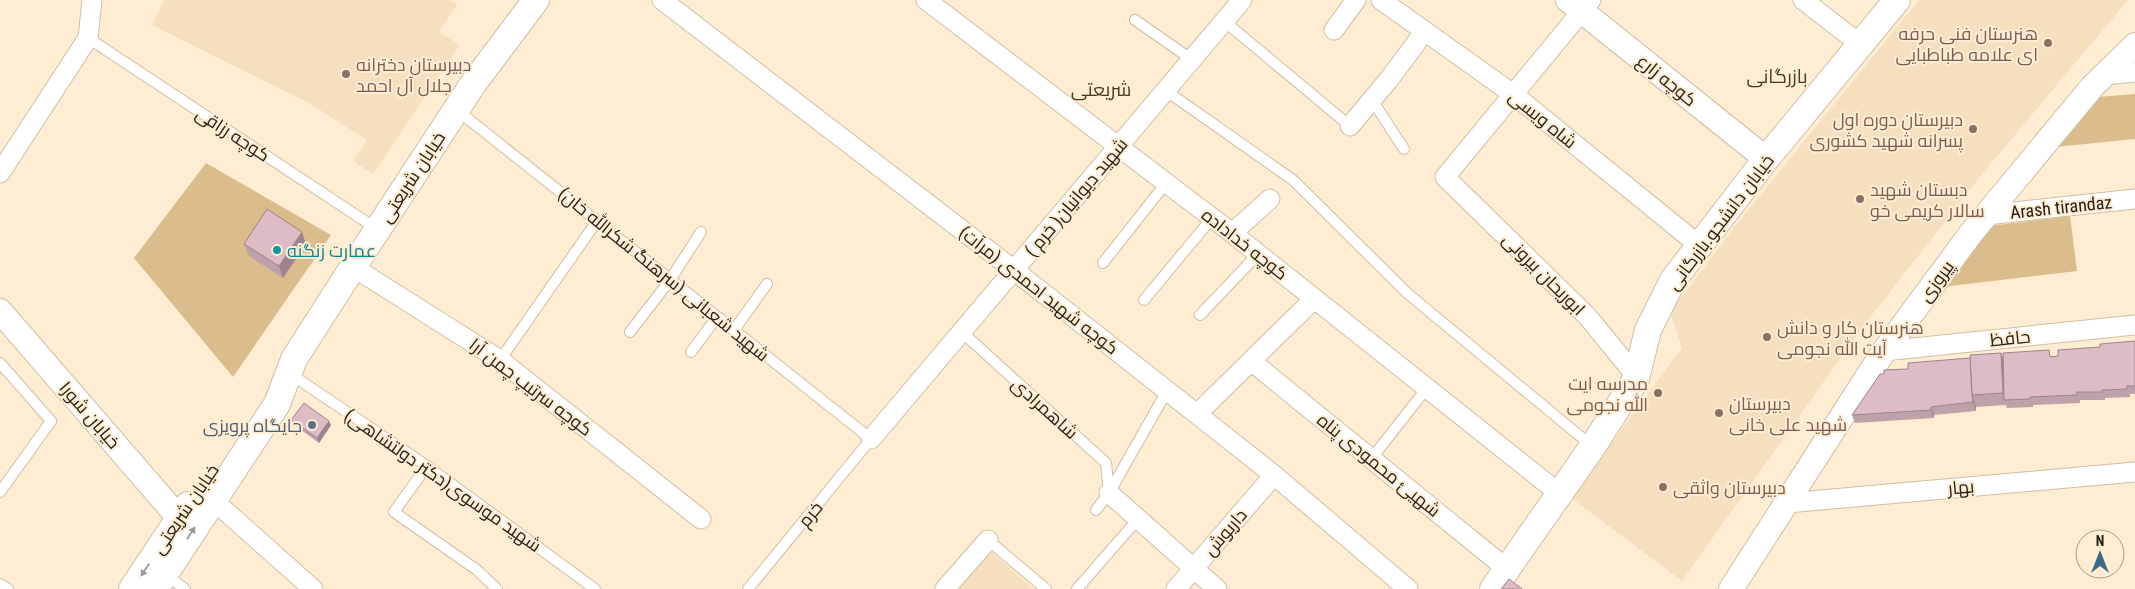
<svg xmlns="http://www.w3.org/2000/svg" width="2135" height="589" viewBox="0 0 2135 589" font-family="'Roboto Condensed',Cairo,sans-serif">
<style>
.built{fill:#f5dfbf}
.green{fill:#dbbc8c}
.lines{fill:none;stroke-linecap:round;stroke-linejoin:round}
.service-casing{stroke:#cfbea5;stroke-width:12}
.minor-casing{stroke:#cfbea5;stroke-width:21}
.tertiary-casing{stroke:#cfbea5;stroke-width:26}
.secondary-casing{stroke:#cfbea5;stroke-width:28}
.service{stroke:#fff;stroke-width:10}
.minor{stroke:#fff;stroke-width:19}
.tertiary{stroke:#fff;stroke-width:24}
.secondary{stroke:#fff;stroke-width:26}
.wall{fill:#bea2aa}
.shaded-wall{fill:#9b848b}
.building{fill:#ddbcc6;stroke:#9b848b}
.oneway{fill:#9e9b97}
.education-dot{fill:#8d6e63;stroke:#feedd3;stroke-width:2}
.culture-dot{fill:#0f9aa8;stroke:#feedd3;stroke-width:2}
.service-dot{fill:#5c6f8a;stroke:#feedd3;stroke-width:2}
.labels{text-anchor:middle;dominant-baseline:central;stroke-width:4;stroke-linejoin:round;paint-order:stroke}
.education-label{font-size:18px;fill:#785e54;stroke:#feedd3;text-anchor:start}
.street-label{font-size:18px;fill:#282118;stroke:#feedd3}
.culture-label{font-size:18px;fill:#0d838f;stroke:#feedd3;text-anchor:start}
.service-label{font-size:18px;fill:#4e5e75;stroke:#feedd3;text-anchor:end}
.neighbourhood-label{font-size:19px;fill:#483a24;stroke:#feedd3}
</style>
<rect width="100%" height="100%" fill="#feedd3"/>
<!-- built -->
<g class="built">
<path d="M164,0h286l7,5 -18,27 21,13 -87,129 -20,-13 14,-21 -58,-37 -157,-78z"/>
<path d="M1919,0h209l-145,173 -119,152 -182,256 -111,-83 111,-150 -12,-36 66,-87z"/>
<path d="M989,550l45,39h-79z"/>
</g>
<!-- green -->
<g class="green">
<path d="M2135,94v45l-80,8 42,-50z"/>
<path d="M206,163l125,72 -98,142 -99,-119z"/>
<path d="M2070,216l7,55 -135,16 48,-61z"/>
</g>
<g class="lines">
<!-- service casing -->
<g class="service-casing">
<g id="service">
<path d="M1135,20l56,39"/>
<path d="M1224,21l126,105"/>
<path d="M88,38l289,191"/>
<path d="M1165,90l128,90 114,113 185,153"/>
<path d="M1372,100l32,49"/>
<path d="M457,110l414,329 -123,150"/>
<path d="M1103,263l63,-80"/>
<path d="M1144,300l68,-82"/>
<path d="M1200,315l58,-61"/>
<path d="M734,330l33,-46"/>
<path d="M630,332l40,-52 31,-48"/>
<path d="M962,332l144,131 3,30"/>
<path d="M691,352l26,-35"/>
<path d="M500,360l97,-139"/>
<path d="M0,363l51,58 -51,71"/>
<path d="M289,373l138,93 168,123"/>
<path d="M1371,459l56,-71"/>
<path d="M427,466l-33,46 83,58 20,19"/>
<path d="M1096,510l13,-17 58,-102"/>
<path d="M988,540l58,49"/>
<path d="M166,575l19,14"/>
<path d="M0,584l8,5"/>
<path d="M1077,589l61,-70"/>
</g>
</g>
<!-- minor casing -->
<g class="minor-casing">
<g id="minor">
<path d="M662,0l352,270 260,205 134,114"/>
<path d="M926,0l306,233 328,261"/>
<path d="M1381,0l132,94 187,152"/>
<path d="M1591,0l-146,177 142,139 50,61"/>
<path d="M1803,0l57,44"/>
<path d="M1334,30l22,-30"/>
<path d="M2104,75l31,-3"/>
<path d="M1350,126l40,-48 35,-47"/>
<path d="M0,173l88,-135 4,-38"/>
<path d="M1986,215l149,-16"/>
<path d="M1232,233l38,-34"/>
<path d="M353,267l147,93 201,159"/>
<path d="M1884,351l251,-26"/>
<path d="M1251,361l256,208"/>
<path d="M1197,414l117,-115"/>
<path d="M871,439l371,-439"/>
<path d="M1109,493l108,96"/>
<path d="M213,500l100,89"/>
<path d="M1787,503l348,-31"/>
<path d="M945,589l43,-49"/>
<path d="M1176,589l98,-114"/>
</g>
</g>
<!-- tertiary casing -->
<g class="tertiary-casing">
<g id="tertiary">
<path d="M1568,0l198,159"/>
<path d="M0,311l179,207"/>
<path d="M1731,589l153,-238 88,-119 120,-145 43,-42"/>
</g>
</g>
<!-- secondary casing -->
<g class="secondary-casing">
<g id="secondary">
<path d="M132,589l56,-84"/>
<path d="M155,589l122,-185 17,-45 59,-92 120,-183 63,-84"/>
<path d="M1493,589l100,-143 43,-67 12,-49 25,-50 93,-121 131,-159"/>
</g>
</g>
<!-- service -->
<use href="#service" class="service"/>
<!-- minor -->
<use href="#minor" class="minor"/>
<!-- tertiary -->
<use href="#tertiary" class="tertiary"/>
<!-- secondary -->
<use href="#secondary" class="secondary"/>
</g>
<!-- wall -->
<g class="wall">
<path d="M244,244h62l-23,34 -34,-22z"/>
<path d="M2135,341v53h-5v3l-25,1v2h-25v3l-47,2v2l-26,1 -1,-3 -30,2v4l-42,4v3l-79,5 -3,-8 32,-41 86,-16 31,-5 2,5 55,-2 42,-9z"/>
<path d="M291,420l40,5 -12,18 -26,-19z"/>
</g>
<!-- shaded-wall -->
<g class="shaded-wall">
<path d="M302,232l4,12 -23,34 -4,-12z"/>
<path d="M2001,353l5,12v35l-3,-7z"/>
<path d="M1973,399l3,8v4l-3,-9z"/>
<path d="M1931,407l3,8v3l-3,-8z"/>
<path d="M329,421l2,4 -12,18 -2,-5z"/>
</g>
<!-- building -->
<g class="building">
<path d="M267,209l35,23 -23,34 -35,-22z"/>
<path d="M2135,341v45h-8v3l-25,1v2h-25v3l-47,2v2l-26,1 -1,-47 46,-3 1,7 8,-1v-6l42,-3v-3z"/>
<path d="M2001,353l2,40 -31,2 -2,-40z"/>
<path d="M1970,358l2,37 1,7 -42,5v3l-79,5 28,-41h4v-4l24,-1v-6z"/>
<path d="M304,403l25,18 -12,17 -26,-18z"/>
<path d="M1509,579l13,10h-21z"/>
</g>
<!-- one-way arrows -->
<defs><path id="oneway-solid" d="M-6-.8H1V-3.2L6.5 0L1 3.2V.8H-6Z" transform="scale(1.25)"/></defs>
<g class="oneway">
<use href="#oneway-solid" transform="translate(191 533) rotate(-57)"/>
<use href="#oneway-solid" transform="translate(145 570) rotate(124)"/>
</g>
<!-- markers -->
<g class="education-dot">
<circle cx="2048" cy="43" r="5"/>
<circle cx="346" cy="74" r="5"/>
<circle cx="1973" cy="129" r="5"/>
<circle cx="1860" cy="199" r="5"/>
<circle cx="1767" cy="337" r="5"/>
<circle cx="1658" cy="393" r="5"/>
<circle cx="1719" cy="413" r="5"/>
<circle cx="1663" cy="487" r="5"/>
</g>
<circle class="culture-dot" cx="277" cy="250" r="5"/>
<circle class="service-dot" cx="312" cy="425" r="5"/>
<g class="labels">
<!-- education labels -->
<g class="education-label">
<text x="2038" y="33" text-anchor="end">هنرستان فنی حرفه<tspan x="2038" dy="21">ای علامه طباطبایی</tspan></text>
<text x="356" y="64">دبیرستان دخترانه<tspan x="356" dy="21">جلال آل احمد</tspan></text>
<text x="1963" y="119" text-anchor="end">دبیرستان دوره اول<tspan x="1963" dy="21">پسرانه شهید کشوری</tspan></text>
<text x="1870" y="189">دبستان شهید<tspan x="1870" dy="21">سالار کریمی خو</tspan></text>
<text x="1777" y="327">هنرستان کار و دانش<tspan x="1777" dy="21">آیت الله نجومی</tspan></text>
<text x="1648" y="383" text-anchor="end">مدرسه ایت<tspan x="1648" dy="21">الله نجومی</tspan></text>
<text x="1729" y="403">دبیرستان<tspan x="1729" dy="21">شهید علی خانی</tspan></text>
<text x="1673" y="487">دبیرستان واثقی</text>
</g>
<!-- street labels -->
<g class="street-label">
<text transform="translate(1667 80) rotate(39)">کوچه زارع</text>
<text transform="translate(1543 119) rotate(39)">شاه ویسی</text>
<text transform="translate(233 134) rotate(33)">کوچه رزاقی</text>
<text transform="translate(412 177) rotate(-57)">خیابان شریعتی</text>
<text transform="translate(1076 197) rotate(-50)">شهید دیوانیان( خرم )</text>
<text transform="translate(2061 207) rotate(-6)">Arash tirandaz</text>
<text transform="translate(1720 222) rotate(-53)">خیابان دانشجو.بازرگانی</text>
<text transform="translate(1245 244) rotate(38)">کوچه خداداده</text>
<text transform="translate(664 274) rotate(39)">شهید شعبانی (سرهنگ شکرالله خان)</text>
<text transform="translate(1544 274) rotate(45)">ابوریحان بیرونی</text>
<text transform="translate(1936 281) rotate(-54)">پیروزی</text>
<text transform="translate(1039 290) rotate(38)">کوچه شهید احمدی (مرآت)</text>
<text transform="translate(2010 338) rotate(-6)">حافظ</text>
<text transform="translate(531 387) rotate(37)">کوچه سرتیپ چمن آرا</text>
<text transform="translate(1045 408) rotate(42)">شاهمرادی</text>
<text transform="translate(90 415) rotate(49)">خیابان شورا</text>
<text transform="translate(1379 465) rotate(39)">شهیئ محمودی پناه</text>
<text transform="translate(443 480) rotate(35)">شهید موسوی(دکتر دولتشاهی)</text>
<text transform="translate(1961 487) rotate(-5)">بهار</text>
<text transform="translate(185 509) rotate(-56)">خیابان شریعتی</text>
<text transform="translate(810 514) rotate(-50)">خرم</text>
<text transform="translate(1225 532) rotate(-49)">داریوش</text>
</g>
<!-- culture labels -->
<g class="culture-label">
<text x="287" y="250">عمارت زنگنه</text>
</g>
<!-- service labels -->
<g class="service-label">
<text x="302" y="425">جایگاه پرویزی</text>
</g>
<!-- neighbourhood labels -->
<g class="neighbourhood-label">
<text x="1777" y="76">بازرگانی</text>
<text x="1101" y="89">شریعتی</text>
</g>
</g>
<!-- north arrow -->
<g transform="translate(2100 554)"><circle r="24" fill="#feedd3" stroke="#a89b88"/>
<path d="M0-4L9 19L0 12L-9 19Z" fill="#376d88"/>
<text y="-8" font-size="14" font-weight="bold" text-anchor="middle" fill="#282118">N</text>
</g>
</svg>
